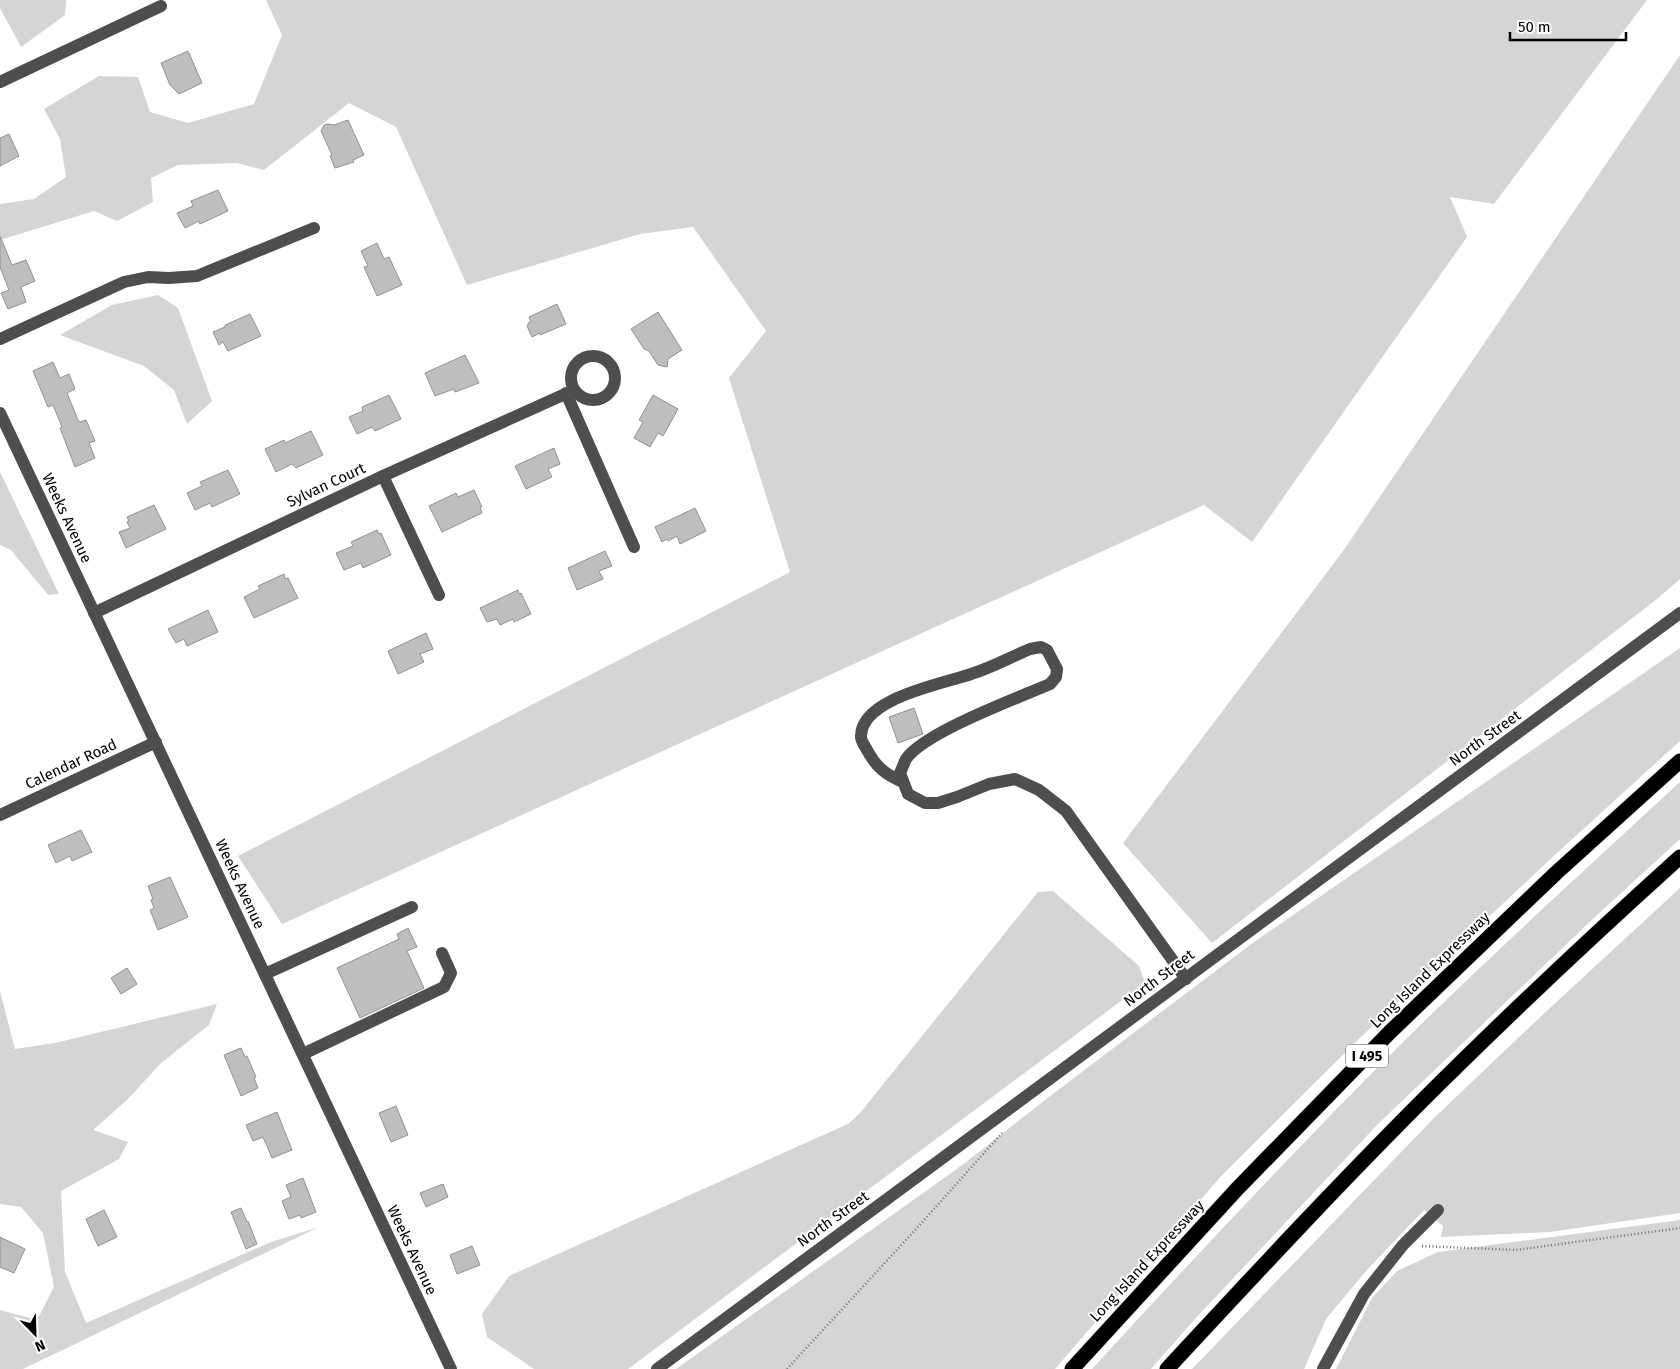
<svg xmlns="http://www.w3.org/2000/svg" width="1680" height="1369" viewBox="0 0 1680 1369" font-family="'Fira Sans',sans-serif">
<style>
.green{fill:#d5d5d5}
.building{fill:#bebebe;stroke:#929292}
.lines{fill:none;stroke-linecap:round;stroke-linejoin:round}
.highway-casing{stroke:#dbdbdb;stroke-width:16}
.path{stroke:#707070;stroke-width:2.5;stroke-dasharray:1 2.5;stroke-linecap:butt}
.minor{stroke:#4e4e4e;stroke-width:12}
.highway{stroke:#000;stroke-width:15}
.labels{text-anchor:middle;dominant-baseline:central;stroke-width:4;stroke-linejoin:round;paint-order:stroke}
.shield{fill:#fff;stroke:#4c4c4c;stroke-width:1}
.shield-label{font-size:14px;font-weight:bold;fill:#000}
.street-label{font-size:15px;fill:#000;stroke:#fff}
</style>
<rect width="100%" height="100%" fill="#fff"/>
<!-- green -->
<g class="green">
<path d="M0,0h66l-1,15 -44,32 -21,-39z"/>
<path d="M266,0h1381l-153,204 -44,-7 17,40 -215,305 -48,-37 -922,419 -44,-68 552,-284 -61,-194 37,-47 -73,-104 -53,7 -173,51 -71,-158 -47,-24 -85,67 -27,-7 -59,2 -27,13 2,24 -36,19 -23,-10 -94,29v-36l34,-5 32,-22 -6,-38 -16,-30 55,-33 39,1 12,35 38,11 66,-19 28,-69z"/>
<path d="M1680,55v524l-23,20 -445,344 -89,-100 220,-292z"/>
<path d="M158,295l20,13 34,93 -25,23 -13,-34 -30,-24 -84,-31 52,-30z"/>
<path d="M0,472l59,122 -11,1 -37,-45 -11,-5z"/>
<path d="M1680,648v93l-123,112 -195,183 -140,139 -167,194h-379l285,-203 93,-73 200,-151z"/>
<path d="M1680,782v57l-84,77 -218,208 -184,196 -43,49h-59c101,-110 202,-218 308,-324 91,-90 186,-176 280,-263z"/>
<path d="M1680,888v325l-130,19 -109,5 2,-11 -19,-16 -58,61 -40,48 -22,50h-112l242,-251 103,-98z"/>
<path d="M1053,891l86,75 6,17 -517,386h-94l-47,-32 -5,-23 27,-38 339,-152 12,-11 178,-221z"/>
<path d="M0,991l15,58 40,-6 162,-39 -8,21 -48,38 -34,37 -34,30 35,12 -9,17 -58,32 4,81 21,51 185,-81 48,-15 -296,142h-23v-59l37,10 17,-33 -11,-54 -22,-26 -21,-3z"/>
<path d="M1680,1220v149h-344l36,-71 25,-27 41,-19z"/>
</g>
<!-- building -->
<g class="building">
<path d="M188,51l14,32 -23,11 -9,-9 -9,-22z"/>
<path d="M348,120l16,35 -11,5 1,2 -19,6 -5,-12 2,-1 -11,-24 3,-6 5,-1 5,1z"/>
<path d="M9,134l10,22 -19,10v-28z"/>
<path d="M218,190l10,21 -28,13 -1,-3 -14,7 -8,-15 16,-7 -2,-5z"/>
<path d="M0,236l12,29 14,-5 9,21 -14,6 5,15 -18,7 -7,-16 8,-3 -9,-23z"/>
<path d="M377,243l7,16 5,-2 13,28 -25,11 -13,-29 4,-1 -7,-15z"/>
<path d="M557,304l9,20 -26,11v-2l-8,4 -5,-11 1,-1v-2l3,-1 -2,-5z"/>
<path d="M658,312l24,38 -14,9 -1,8 -9,-2 -9,-14 -5,-2 -13,-20z"/>
<path d="M250,314l11,22 -33,15 -5,-9 -4,3 -6,-13 12,-5v-2z"/>
<path d="M465,355l14,28 -24,9 -1,-3 -19,7 -10,-23z"/>
<path d="M53,362l7,16 9,-4 6,15 -8,4 11,27 2,2 6,-2 9,21 -6,2 6,15 -20,9 -15,-39 2,-1 -9,-22 -5,2 -15,-36z"/>
<path d="M389,395l12,24 -26,12 -3,-4 -15,7 -8,-17 14,-6 -1,-4z"/>
<path d="M653,395l25,14 -15,27 -5,-3 -8,14 -16,-9 9,-16 -4,-2z"/>
<path d="M311,431l12,24 -27,13 -4,-4 -16,8 -11,-23 19,-9 1,3z"/>
<path d="M554,448l6,16 -12,5 4,8 -26,12 -11,-23z"/>
<path d="M228,470l12,24 -28,13 -2,-4 -15,7 -8,-17 15,-7 -2,-4z"/>
<path d="M474,490l8,17h-2l2,6 -40,19 -13,-26 27,-13 2,4z"/>
<path d="M154,505l12,24 -40,19 -7,-16 11,-4 -3,-6 2,-1 -2,-4z"/>
<path d="M695,508l11,23 -26,13 -3,-8 -9,5 -1,-2 -5,3 -7,-15z"/>
<path d="M377,530l2,4 2,-1 10,22 -28,13 -2,-5 -17,7 -8,-17 17,-7 -2,-4z"/>
<path d="M605,551l7,15 -13,5 4,8 -26,11 -9,-22z"/>
<path d="M284,574l1,5 3,-1 10,20 -44,20 -10,-21 16,-8 -2,-3z"/>
<path d="M518,590l1,4 2,-1 10,21 -17,8 -1,-3 -13,6 -3,-6 -10,3 -7,-14z"/>
<path d="M208,610l10,22 -31,14 -3,-7 -8,4 -8,-14z"/>
<path d="M426,633l7,16 -13,5 4,8 -26,12 -10,-23z"/>
<path d="M914,708l9,26 -25,9 -9,-26z"/>
<path d="M81,830l11,22 -20,9 -2,-5 -14,7 -8,-18z"/>
<path d="M170,877l18,40 -30,13 -8,-20 4,-2 -3,-8 2,-1 -5,-13z"/>
<path d="M408,928l9,19 -10,4 17,37 -64,30 -23,-50 62,-29 -2,-5z"/>
<path d="M127,968l10,16 -16,10 -10,-16z"/>
<path d="M241,1048l4,9 2,-1 9,21 -2,1 4,10 -17,8 -17,-41z"/>
<path d="M396,1106l12,29 -17,7 -12,-29z"/>
<path d="M277,1112l15,38 -20,8 -9,-21 -10,4 -7,-16z"/>
<path d="M303,1178l13,34 -15,6 -1,-3 -11,4 -7,-18 9,-4 -5,-12z"/>
<path d="M443,1184l5,13 -22,10 -6,-14z"/>
<path d="M241,1208l6,14 1,-1 9,23 -11,5 -15,-37z"/>
<path d="M104,1210l13,27 -19,9 -12,-27z"/>
<path d="M0,1237l25,12 -11,24 -14,-6z"/>
<path d="M472,1246l8,19 -23,9 -7,-19z"/>
</g>
<g class="lines">
<!-- highway casing -->
<g class="highway-casing">
<g id="highway">
<path d="M1072,1369l165,-180 153,-157 166,-159 124,-112"/>
<path d="M1167,1369c90,-97 180,-194 274,-287 78,-77 158,-152 239,-225"/>
</g>
</g>
<!-- path -->
<g class="path">
<path d="M1422,1246l94,4 164,-22"/>
<path d="M787,1369l130,-141 85,-95"/>
</g>
<!-- minor -->
<g class="minor">
<path d="M0,82l161,-76"/>
<path d="M0,339l124,-57 24,-5 21,1 28,-2 117,-48"/>
<circle cx="593" cy="378" r="22"/>
<path d="M566,393l68,154"/>
<path d="M0,413l451,956"/>
<path d="M383,476l56,119"/>
<path d="M94,613l289,-137 191,-86"/>
<path d="M903,782c-17,-7 -27,-15 -36,-32 -2,-4 -6,-9 -6,-13 -1,-39 82,-53 110,-63 20,-6 40,-17 59,-25l11,-2 6,3 10,19 -1,8 -6,7c-32,14 -125,48 -144,75 -2,4 -4,10 -6,14l8,21 17,9h13l19,-6 32,-13 26,-5 24,11 27,21 120,168"/>
<path d="M0,815l156,-73"/>
<path d="M265,974l147,-67"/>
<path d="M303,1054l141,-67 7,-14 -9,-20"/>
<path d="M657,1369l1023,-756"/>
<path d="M1323,1369l41,-75 39,-49 35,-35"/>
</g>
<!-- highway -->
<use href="#highway" class="highway"/>
</g>
<g class="labels">
<!-- shield labels -->
<rect class="shield" x="1346" y="1044.5" width="42" height="23" rx="4"/>
<g class="shield-label">
<text x="1367" y="1056">I 495</text>
</g>
<!-- street labels -->
<g class="street-label">
<text transform="translate(326 485) rotate(-25)">Sylvan Court</text>
<text transform="translate(67 518) rotate(65)">Weeks Avenue</text>
<text transform="translate(1485 738) rotate(-36)">North Street</text>
<text transform="translate(71 764) rotate(-25)">Calendar Road</text>
<text transform="translate(240 884) rotate(65)">Weeks Avenue</text>
<text transform="translate(1430 970) rotate(-44)">Long Island Expressway</text>
<text transform="translate(1159 978) rotate(-37)">North Street</text>
<text transform="translate(833 1219) rotate(-36)">North Street</text>
<text transform="translate(412 1250) rotate(65)">Weeks Avenue</text>
<text transform="translate(1147 1261) rotate(-47)">Long Island Expressway</text>
</g>
</g>
<!-- north arrow -->
<g transform="translate(35 1334) rotate(157)" stroke="#ffffff" stroke-width="4" paint-order="stroke">
<path d="M0-4L9 19L0 12L-9 19Z" fill="#000000"/>
<text y="-8" font-size="14" font-weight="bold" text-anchor="middle" fill="#000000">N</text>
</g>
<!-- scale -->
<path d="M1510 32v8h116v-8" fill="none" stroke="#000000" stroke-width="2.5"/>
<text x="1518" y="32" font-size="15" fill="#000000" stroke="#ffffff" stroke-width="4" paint-order="stroke">50 m</text>
</svg>
